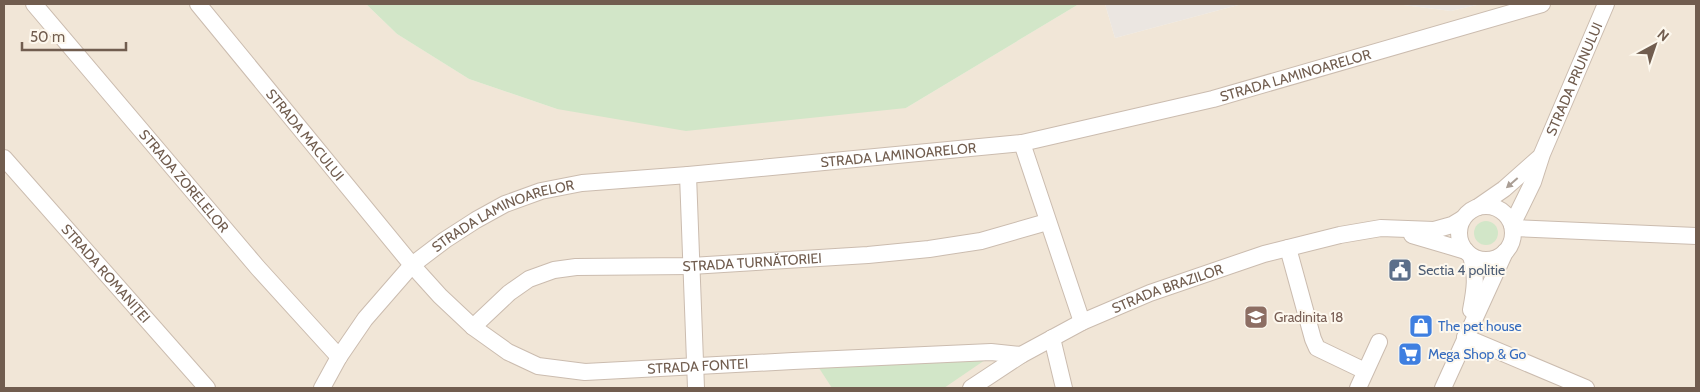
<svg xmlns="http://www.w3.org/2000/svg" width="1700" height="392" viewBox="0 0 1700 392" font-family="Cabin,sans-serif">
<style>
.residential{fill:#f1e6d7}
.industrial{fill:#ebe6e1}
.green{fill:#d2e6c8}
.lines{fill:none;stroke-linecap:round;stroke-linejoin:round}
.minor-casing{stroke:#cbbcaf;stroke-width:18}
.minor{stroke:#fff;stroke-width:16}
.oneway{fill:#aa9e95}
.labels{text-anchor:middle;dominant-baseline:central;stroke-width:4;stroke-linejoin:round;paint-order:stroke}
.street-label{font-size:14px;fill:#715d4f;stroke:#fdf8ee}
.service-label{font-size:14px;fill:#4e5e75;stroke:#fdf8ee;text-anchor:start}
.education-label{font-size:14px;fill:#785e54;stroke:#fdf8ee;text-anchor:start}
.shop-label{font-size:14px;fill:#366cbe;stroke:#fdf8ee;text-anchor:start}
</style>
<rect width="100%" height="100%" fill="#faf4e8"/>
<!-- residential -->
<path class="residential" d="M4,4h362l31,30 72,45 88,30 349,-1 173,-104h26l10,34 127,-34h153l56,7 30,-7h215v384h-1692z"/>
<!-- industrial -->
<g class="industrial">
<path d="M1105,4h137l-127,34z"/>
<path d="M1395,4h86l-30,7z"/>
</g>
<!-- green -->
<g class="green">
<path d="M366,4h713l-173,104 -220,23 -129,-22 -88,-30 -72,-45z"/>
<circle cx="1486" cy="233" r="12"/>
<path d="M985,360l-41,28h-112l-13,-20z"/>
</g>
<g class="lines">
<!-- minor casing -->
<g class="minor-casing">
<g id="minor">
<path id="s1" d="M34,4l224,264 81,89"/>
<path id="s2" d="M198,4l214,261 28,31 33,31 35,25 30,14 47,6 208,-11 198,-9 30,3"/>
<path d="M1022,143l60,179"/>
<path id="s3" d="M4,158l203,230"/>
<path d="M688,175l8,213"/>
<circle cx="1486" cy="233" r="27"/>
<path d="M1478,207l26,-18 35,-31"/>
<path id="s4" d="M1512,225l21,-43 9,-28 64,-150"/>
<path d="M1513,228l183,8"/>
<path d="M1412,235l54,16"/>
<path d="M1288,248l25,91 4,9 48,23"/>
<path d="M1471,256c6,21 4,33 0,54"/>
<path id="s5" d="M473,327l36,-34 20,-14 25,-9 22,-3 115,-1 177,-11 61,-6 52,-8 66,-19"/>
<path d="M1465,337l121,51"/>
<path d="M1052,338l12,50"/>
<path id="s6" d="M322,388l17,-31 26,-38 47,-54 33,-25 31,-20 29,-16 36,-13 41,-8 106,-8 334,-32 191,-44 329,-95"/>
<path id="s7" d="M971,388l50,-33 61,-33 68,-29 114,-39 76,-19 41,-7 53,2 18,-5 10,-6"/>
<path d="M1358,388l21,-46"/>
<path d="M1443,388l62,-136"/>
</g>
</g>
<!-- minor -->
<use href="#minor" class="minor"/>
</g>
<!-- one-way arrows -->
<defs><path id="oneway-solid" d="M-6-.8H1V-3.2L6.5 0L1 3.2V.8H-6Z" transform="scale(1.25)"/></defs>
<use class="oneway" href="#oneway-solid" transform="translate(1512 183) rotate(139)"/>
<!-- icons -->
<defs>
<g id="civic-square" transform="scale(1.25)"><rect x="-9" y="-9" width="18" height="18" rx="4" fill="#5c6f8a" stroke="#fdf8ee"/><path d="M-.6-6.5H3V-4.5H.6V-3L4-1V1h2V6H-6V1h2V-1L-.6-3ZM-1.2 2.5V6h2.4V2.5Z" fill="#fff"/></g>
<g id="school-square" transform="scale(1.25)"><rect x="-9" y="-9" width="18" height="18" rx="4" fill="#8d6e63" stroke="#fdf8ee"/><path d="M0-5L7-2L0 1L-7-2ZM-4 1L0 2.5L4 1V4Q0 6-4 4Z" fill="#fff"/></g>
<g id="shop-square" transform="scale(1.25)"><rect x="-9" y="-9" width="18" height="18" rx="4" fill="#3f7fe0" stroke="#fdf8ee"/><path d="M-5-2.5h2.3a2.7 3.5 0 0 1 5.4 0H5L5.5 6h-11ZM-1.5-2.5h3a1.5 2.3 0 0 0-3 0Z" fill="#fff"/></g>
<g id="supermarket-square" transform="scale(1.25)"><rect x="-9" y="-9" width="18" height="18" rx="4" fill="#3f7fe0" stroke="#fdf8ee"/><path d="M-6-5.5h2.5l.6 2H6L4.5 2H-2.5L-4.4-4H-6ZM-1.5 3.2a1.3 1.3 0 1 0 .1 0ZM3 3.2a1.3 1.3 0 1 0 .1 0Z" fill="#fff"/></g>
</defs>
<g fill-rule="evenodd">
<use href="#civic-square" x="1400" y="270"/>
<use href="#school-square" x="1256" y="317"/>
<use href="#shop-square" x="1421" y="326"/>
<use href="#supermarket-square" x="1410" y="354"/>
</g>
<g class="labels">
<!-- street labels -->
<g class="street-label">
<text stroke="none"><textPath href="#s6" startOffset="1068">STRADA LAMINOARELOR</textPath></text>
<text stroke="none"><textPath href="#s4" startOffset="159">STRADA PRUNULUI</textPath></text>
<text stroke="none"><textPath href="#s2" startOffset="169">STRADA MACULUI</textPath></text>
<text stroke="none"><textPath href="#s6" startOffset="662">STRADA LAMINOARELOR</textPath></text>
<text stroke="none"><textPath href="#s1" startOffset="232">STRADA ZORELELOR</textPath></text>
<text stroke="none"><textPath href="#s6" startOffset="258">STRADA LAMINOARELOR</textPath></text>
<text stroke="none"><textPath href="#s5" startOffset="299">STRADA TURNĂTORIEI</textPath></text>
<text stroke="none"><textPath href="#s3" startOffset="154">STRADA ROMANIȚEI</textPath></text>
<text stroke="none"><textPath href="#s7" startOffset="221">STRADA BRAZILOR</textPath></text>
<text stroke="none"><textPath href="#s2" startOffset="661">STRADA FONTEI</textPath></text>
</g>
<!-- service labels -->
<g class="service-label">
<text x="1418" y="270">Sectia 4 politie</text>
</g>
<!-- education labels -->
<g class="education-label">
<text x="1274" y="317">Gradinita 18</text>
</g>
<!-- shop labels -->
<g class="shop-label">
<text x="1438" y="326">The pet house</text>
<text x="1428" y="354">Mega Shop &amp; Go</text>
</g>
</g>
<!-- border -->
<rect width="1700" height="392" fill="none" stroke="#715d4f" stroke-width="10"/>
<!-- north arrow -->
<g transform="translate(1655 45) rotate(40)" stroke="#fdf8ee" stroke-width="4" paint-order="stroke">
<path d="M0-4L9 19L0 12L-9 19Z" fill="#715d4f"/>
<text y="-8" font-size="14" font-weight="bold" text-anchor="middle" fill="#715d4f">N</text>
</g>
<!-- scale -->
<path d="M22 42v8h104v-8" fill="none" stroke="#715d4f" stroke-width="2.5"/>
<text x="30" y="42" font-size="15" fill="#715d4f" stroke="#fdf8ee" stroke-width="4" paint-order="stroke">50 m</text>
</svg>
